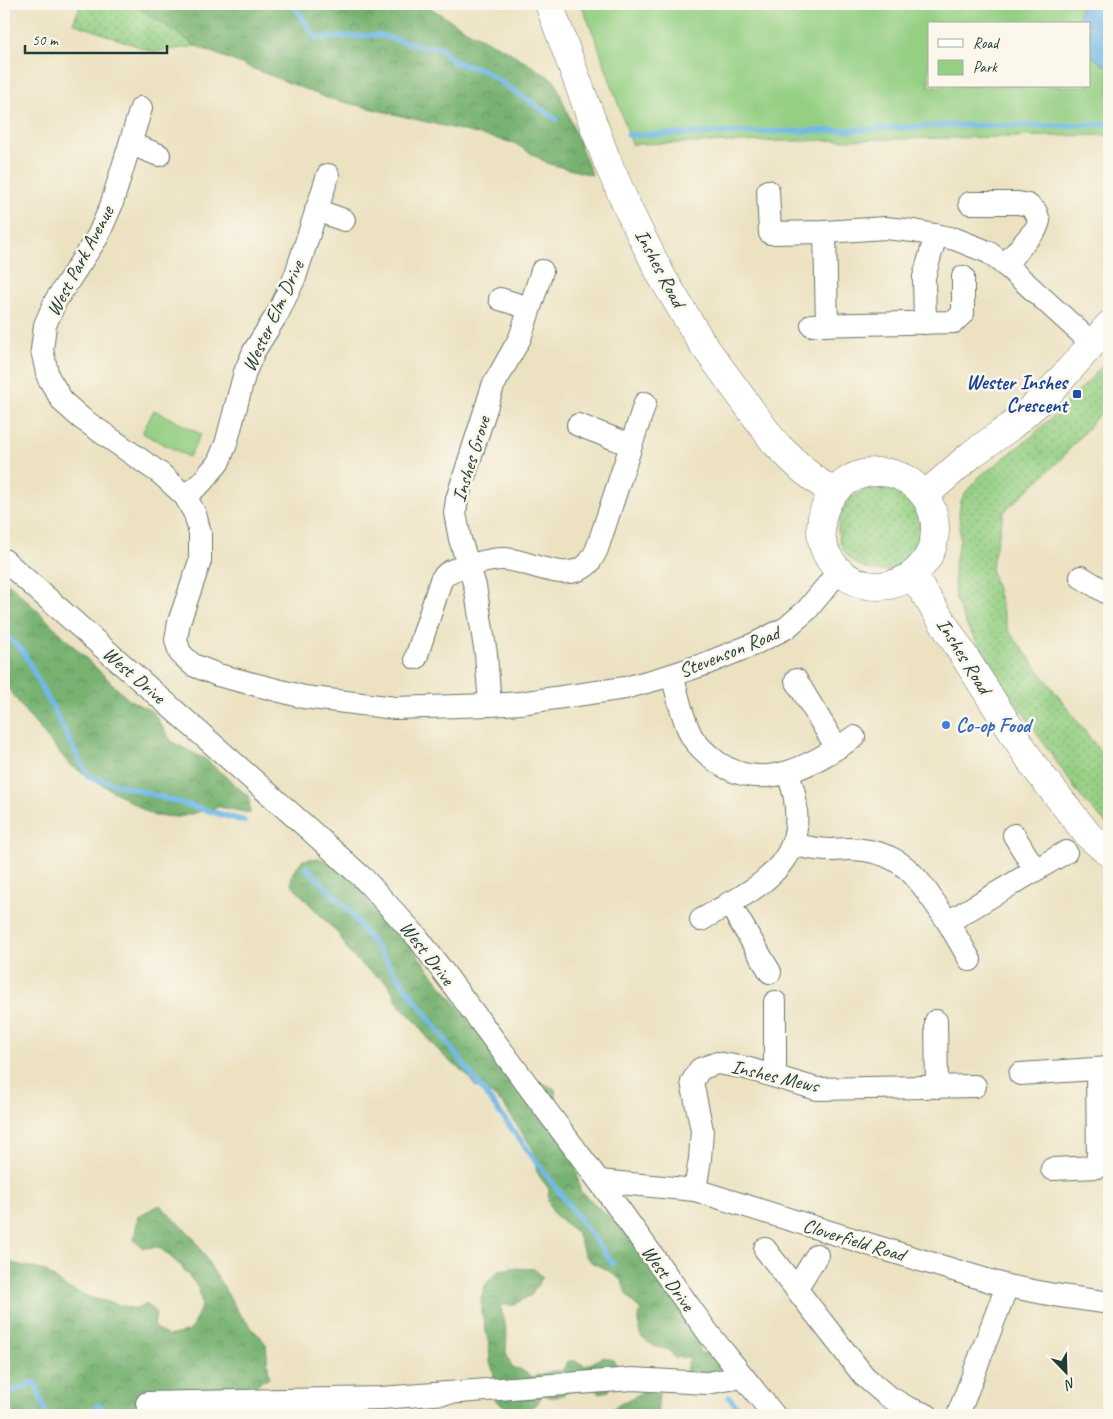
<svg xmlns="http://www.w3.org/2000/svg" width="1113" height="1419" viewBox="0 0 1113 1419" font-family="Caveat,sans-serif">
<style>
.grass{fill:url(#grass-dots);stroke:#5a865c}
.forest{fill:url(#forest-crowns);stroke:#4b7852}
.park{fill:#94cf83;stroke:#5a865c;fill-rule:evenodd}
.water{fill:#6fb8e7;stroke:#477a8e}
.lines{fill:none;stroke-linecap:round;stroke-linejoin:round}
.stream{stroke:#6fb8e7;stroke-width:5.5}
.street-casing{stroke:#677766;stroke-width:24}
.secondary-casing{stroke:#677766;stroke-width:29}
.street{stroke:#fff;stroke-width:22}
.secondary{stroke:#fff;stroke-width:28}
.transit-dot{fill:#1a4fb4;stroke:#fbf7ec;stroke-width:2}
.shop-dot{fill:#3f7fe0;stroke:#fbf7ec;stroke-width:2}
.labels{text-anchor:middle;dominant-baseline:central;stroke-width:5;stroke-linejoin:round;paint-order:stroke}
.street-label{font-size:20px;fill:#1f3d34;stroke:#fbf7ec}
.transit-label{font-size:20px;font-weight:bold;fill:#164399;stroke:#fbf7ec;text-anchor:end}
.shop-label{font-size:20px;font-weight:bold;fill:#366cbe;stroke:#fbf7ec;text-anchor:start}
</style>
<defs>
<pattern id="grass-dots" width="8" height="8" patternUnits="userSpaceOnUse" patternTransform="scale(1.25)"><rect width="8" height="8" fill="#94cf83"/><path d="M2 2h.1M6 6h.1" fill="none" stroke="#78a96c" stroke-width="1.8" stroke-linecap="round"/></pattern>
<pattern id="forest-crowns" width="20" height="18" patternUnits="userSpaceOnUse" patternTransform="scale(1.25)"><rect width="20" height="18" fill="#77b271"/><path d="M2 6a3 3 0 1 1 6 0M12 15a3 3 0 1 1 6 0" fill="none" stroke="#61925e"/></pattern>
</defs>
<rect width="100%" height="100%" fill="#fbf7ec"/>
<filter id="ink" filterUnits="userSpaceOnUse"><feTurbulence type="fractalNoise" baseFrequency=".02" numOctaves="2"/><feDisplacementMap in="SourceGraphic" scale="10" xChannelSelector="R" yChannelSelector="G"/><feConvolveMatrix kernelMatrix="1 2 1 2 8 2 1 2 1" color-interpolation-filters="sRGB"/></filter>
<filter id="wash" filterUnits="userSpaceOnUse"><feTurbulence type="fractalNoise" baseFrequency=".0096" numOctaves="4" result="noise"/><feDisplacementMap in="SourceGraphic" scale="20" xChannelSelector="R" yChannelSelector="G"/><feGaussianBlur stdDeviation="1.12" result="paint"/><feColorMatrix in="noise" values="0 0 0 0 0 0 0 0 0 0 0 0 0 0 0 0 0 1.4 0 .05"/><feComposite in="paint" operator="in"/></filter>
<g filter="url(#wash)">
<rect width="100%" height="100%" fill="#ece2c2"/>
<!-- grass -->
<g class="grass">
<path d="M81,4h53l62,42 -42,6 -81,-29z"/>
<path d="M1109,358v45l-48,56 -57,53 -13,56 17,62 101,133v64l-29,-31 -76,-111 -36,-57 -8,-17 -5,-14 -1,-27 1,-11 5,-19 -1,-28 2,-11 4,-8 14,-16 52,-40 51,-49z"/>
<circle cx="880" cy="529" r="42"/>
</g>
<!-- forest -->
<g class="forest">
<path d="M134,4h290l44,27 40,20 47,30 37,94 -43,-11 -35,-21 -187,-45 -131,-52z"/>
<path d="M4,580l9,7 115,112 25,13 19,30 33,17 44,38 1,16 -31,-6 -40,10 -25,-1 -84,-51 -42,-50 -24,-32z"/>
<path d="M318,858l16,7 26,23 10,17 31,29 111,142 27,5 16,8 5,34 16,44 4,24 32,28 9,4 20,28 1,12h6l16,20 -1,10h8l28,41v19h5l13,4 4,10 -7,9 -27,-2 -1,-5 4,-12 -15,1 -6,-8 -15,-4 -12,-8 -4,-16 3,-13c-11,-7 -16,-16 -19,-28l-13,-10 -18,-9 -6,-6 -8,-23 -24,-20 -5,-12 1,-12 -12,-16 -3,-22 -31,-47 -12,-10 -15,-7 -10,-13 -19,-15 -16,-16 -14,-20 -17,-17 -12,-23 -20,-13 -19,-17 -9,-17 -39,-41 -10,-12 1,-9 10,-14z"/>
<path d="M160,1205l33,32 46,76 27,31 3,33 -53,33 -5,5h-207v-154l41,10 22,17 25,10 43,11 12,-5 9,9 -2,14 14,9 22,-5 12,-26 -4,-18 -17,-21 -22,-19 -16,1 -9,-8 4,-24z"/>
<path d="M512,1268l22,1 9,8 -12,18 -18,10h-13l7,28 -1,19 6,16 8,1 12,8 20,-6h11l1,-4 4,-6h8l10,5 17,-9 10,3 6,9 -10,22 -9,2 -15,-14c-11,8 -28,26 -42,15l-6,10 -7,4 -11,3 -10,-2 -14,-9 -5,-16 4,-10 -4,-12 -1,-17 -7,-30 -1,-17 5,-14 13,-14z"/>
<path d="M652,1387l7,6 -2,22h-47l3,-7z"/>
</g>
<!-- park -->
<g class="park">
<path d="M581,4h528v131l-477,9 -36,-104zM929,24h160v62h-160z"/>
<path d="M154,410l47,24 -12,23 -47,-24z"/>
</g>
<!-- water -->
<path class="water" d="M1081,4h28v63c-24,-10 -20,-22 -20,-43h-11z"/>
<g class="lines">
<!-- stream -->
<g class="stream">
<path d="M293,4l23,34 63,-3 45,12h16l14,15 29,8 73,49"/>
<path d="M628,135l224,-5 100,-5 100,1 57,-2"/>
<path d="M4,634l19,17 65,125 156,45"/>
<path d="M306,867l40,40 267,357"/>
<path d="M4,1395l31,-13 11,33"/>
<path d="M729,1397l15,18"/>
<path d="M88,1415l10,-10 15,10"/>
</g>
</g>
</g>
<g filter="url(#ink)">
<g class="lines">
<!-- street casing -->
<g class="street-casing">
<g id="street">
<path d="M141,108l-30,98 -13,30 -42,64 -11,25 -3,25 6,27 15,25 18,16 80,56 24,22 10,18 5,19v28l-21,61 -3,18 4,13 13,12 25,10 86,22 91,11 95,-3 30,-2 105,-15 47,-13 33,-11 47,-19 34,-17 21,-18 32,-39"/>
<path d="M131,144l28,11"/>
<path d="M768,191l2,42 55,-1 60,-4 29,3 41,8 33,13 22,17 83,75"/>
<path d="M970,203h48l10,2 8,7 3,9 -3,8 -31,36"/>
<path d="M316,210l28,10"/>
<path d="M825,232l2,93"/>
<path d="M500,299l29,9"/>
<path d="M925,323l-1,-46 12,-42"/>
<path d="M812,325l142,-3 9,-9v-36"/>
<path d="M578,425l53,20"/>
<path d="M185,496l16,-13 17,-20 8,-19 19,-72 9,-21 24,-38 17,-36 33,-102"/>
<path d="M4,560l307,271 54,49 53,58 181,243 110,153 65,81"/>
<path d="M1081,577l28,17"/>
<path d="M416,658l25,-78c7,-10 15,-11 26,-14 12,-3 26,-8 38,-7 26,2 62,26 84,4 3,-4 6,-10 8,-14l48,-146"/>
<path d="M672,675c6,20 10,44 20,62 6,10 16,18 25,25 47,33 96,2 137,-25"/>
<path d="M796,680l41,68"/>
<path d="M490,705l-4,-51 -11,-68 -15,-47 -5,-26 2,-14 36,-113 27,-48 22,-67"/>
<path d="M1014,835l21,35"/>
<path d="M792,844c12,3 25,6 38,6 6,0 13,-1 19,-1 57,1 70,32 99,73l118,-70"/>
<path d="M729,903l41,69"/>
<path d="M701,920c33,-20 75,-37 91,-75 5,-13 5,-32 3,-46 -1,-9 -5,-18 -7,-26"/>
<path d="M948,922l22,38"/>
<path d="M936,1021l1,66"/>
<path d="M1020,1074l89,-6"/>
<path d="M775,1076v-74"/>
<path d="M1052,1169l46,-2 -1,-98"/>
<path d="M599,1181l96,9 202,63 110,33 47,9 49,7 6,-1"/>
<path d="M695,1190l5,-31 2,-29 -10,-48 8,-13 17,-6 29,5 71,21 158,-3"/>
<path d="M765,1249l99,127 22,19 22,13 19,7"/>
<path d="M796,1289l21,-34"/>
<path d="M147,1403l234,-5 251,-19 75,4 36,-6"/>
<path d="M958,1415l49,-129"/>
</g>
</g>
<!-- secondary casing -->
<g class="secondary-casing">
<g id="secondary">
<path d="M549,4l58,157 22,50 33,66 40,66 73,100 28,27 30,23"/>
<circle cx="878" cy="529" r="57"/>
<path d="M925,495l47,-41 38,-27 37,-32 62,-70"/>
<path d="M912,575l14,21 108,170 54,69 21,18"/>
</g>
</g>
<!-- street -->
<use href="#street" class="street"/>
<!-- secondary -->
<use href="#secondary" class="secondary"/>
</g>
</g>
<!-- markers -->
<rect class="transit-dot" x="1072" y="389" width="10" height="10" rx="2.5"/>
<circle class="shop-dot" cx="946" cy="725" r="5"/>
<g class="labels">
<!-- street labels -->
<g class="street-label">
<text transform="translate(80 261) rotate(-62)">West Park Avenue</text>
<text transform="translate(660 268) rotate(62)">Inshes Road</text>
<text transform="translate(273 316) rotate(-65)">Wester Elm Drive</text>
<text transform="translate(471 459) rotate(-73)">Inshes Grove</text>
<text transform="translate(729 652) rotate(-22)">Stevenson Road</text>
<text transform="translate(964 656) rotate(58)">Inshes Road</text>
<text transform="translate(134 675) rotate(41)">West Drive</text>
<text transform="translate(427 953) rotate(52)">West Drive</text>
<text transform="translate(775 1076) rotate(13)">Inshes Mews</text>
<text transform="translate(854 1240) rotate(17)">Cloverfield Road</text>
<text transform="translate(668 1278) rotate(54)">West Drive</text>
</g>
<!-- transit labels -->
<g class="transit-label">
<text x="1067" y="382">Wester Inshes<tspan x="1067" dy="23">Crescent</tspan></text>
</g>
<!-- shop labels -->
<g class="shop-label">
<text x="956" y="725">Co-op Food</text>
</g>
</g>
<!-- margin -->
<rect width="1113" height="1419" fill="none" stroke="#fbf7ec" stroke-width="20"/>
<!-- legend -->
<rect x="928" y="22" width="162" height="65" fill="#fbf7ec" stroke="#a3ada2"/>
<rect x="938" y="39" width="25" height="8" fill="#ffffff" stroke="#a3ada2"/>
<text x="973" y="48" font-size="15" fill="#1f3d34">Road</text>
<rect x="938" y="60" width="25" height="15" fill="#94cf83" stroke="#a3ada2"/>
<text x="973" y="72" font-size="15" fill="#1f3d34">Park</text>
<!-- north arrow -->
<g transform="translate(1066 1372) rotate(157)" stroke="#fbf7ec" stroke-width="4" paint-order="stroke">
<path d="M0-4L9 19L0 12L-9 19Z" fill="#1f3d34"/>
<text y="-8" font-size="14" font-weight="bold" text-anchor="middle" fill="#1f3d34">N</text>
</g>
<!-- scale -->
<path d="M25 45v8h142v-8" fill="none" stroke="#1f3d34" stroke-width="2.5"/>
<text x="32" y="45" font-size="15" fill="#1f3d34" stroke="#fbf7ec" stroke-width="4" paint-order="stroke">50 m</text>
</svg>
